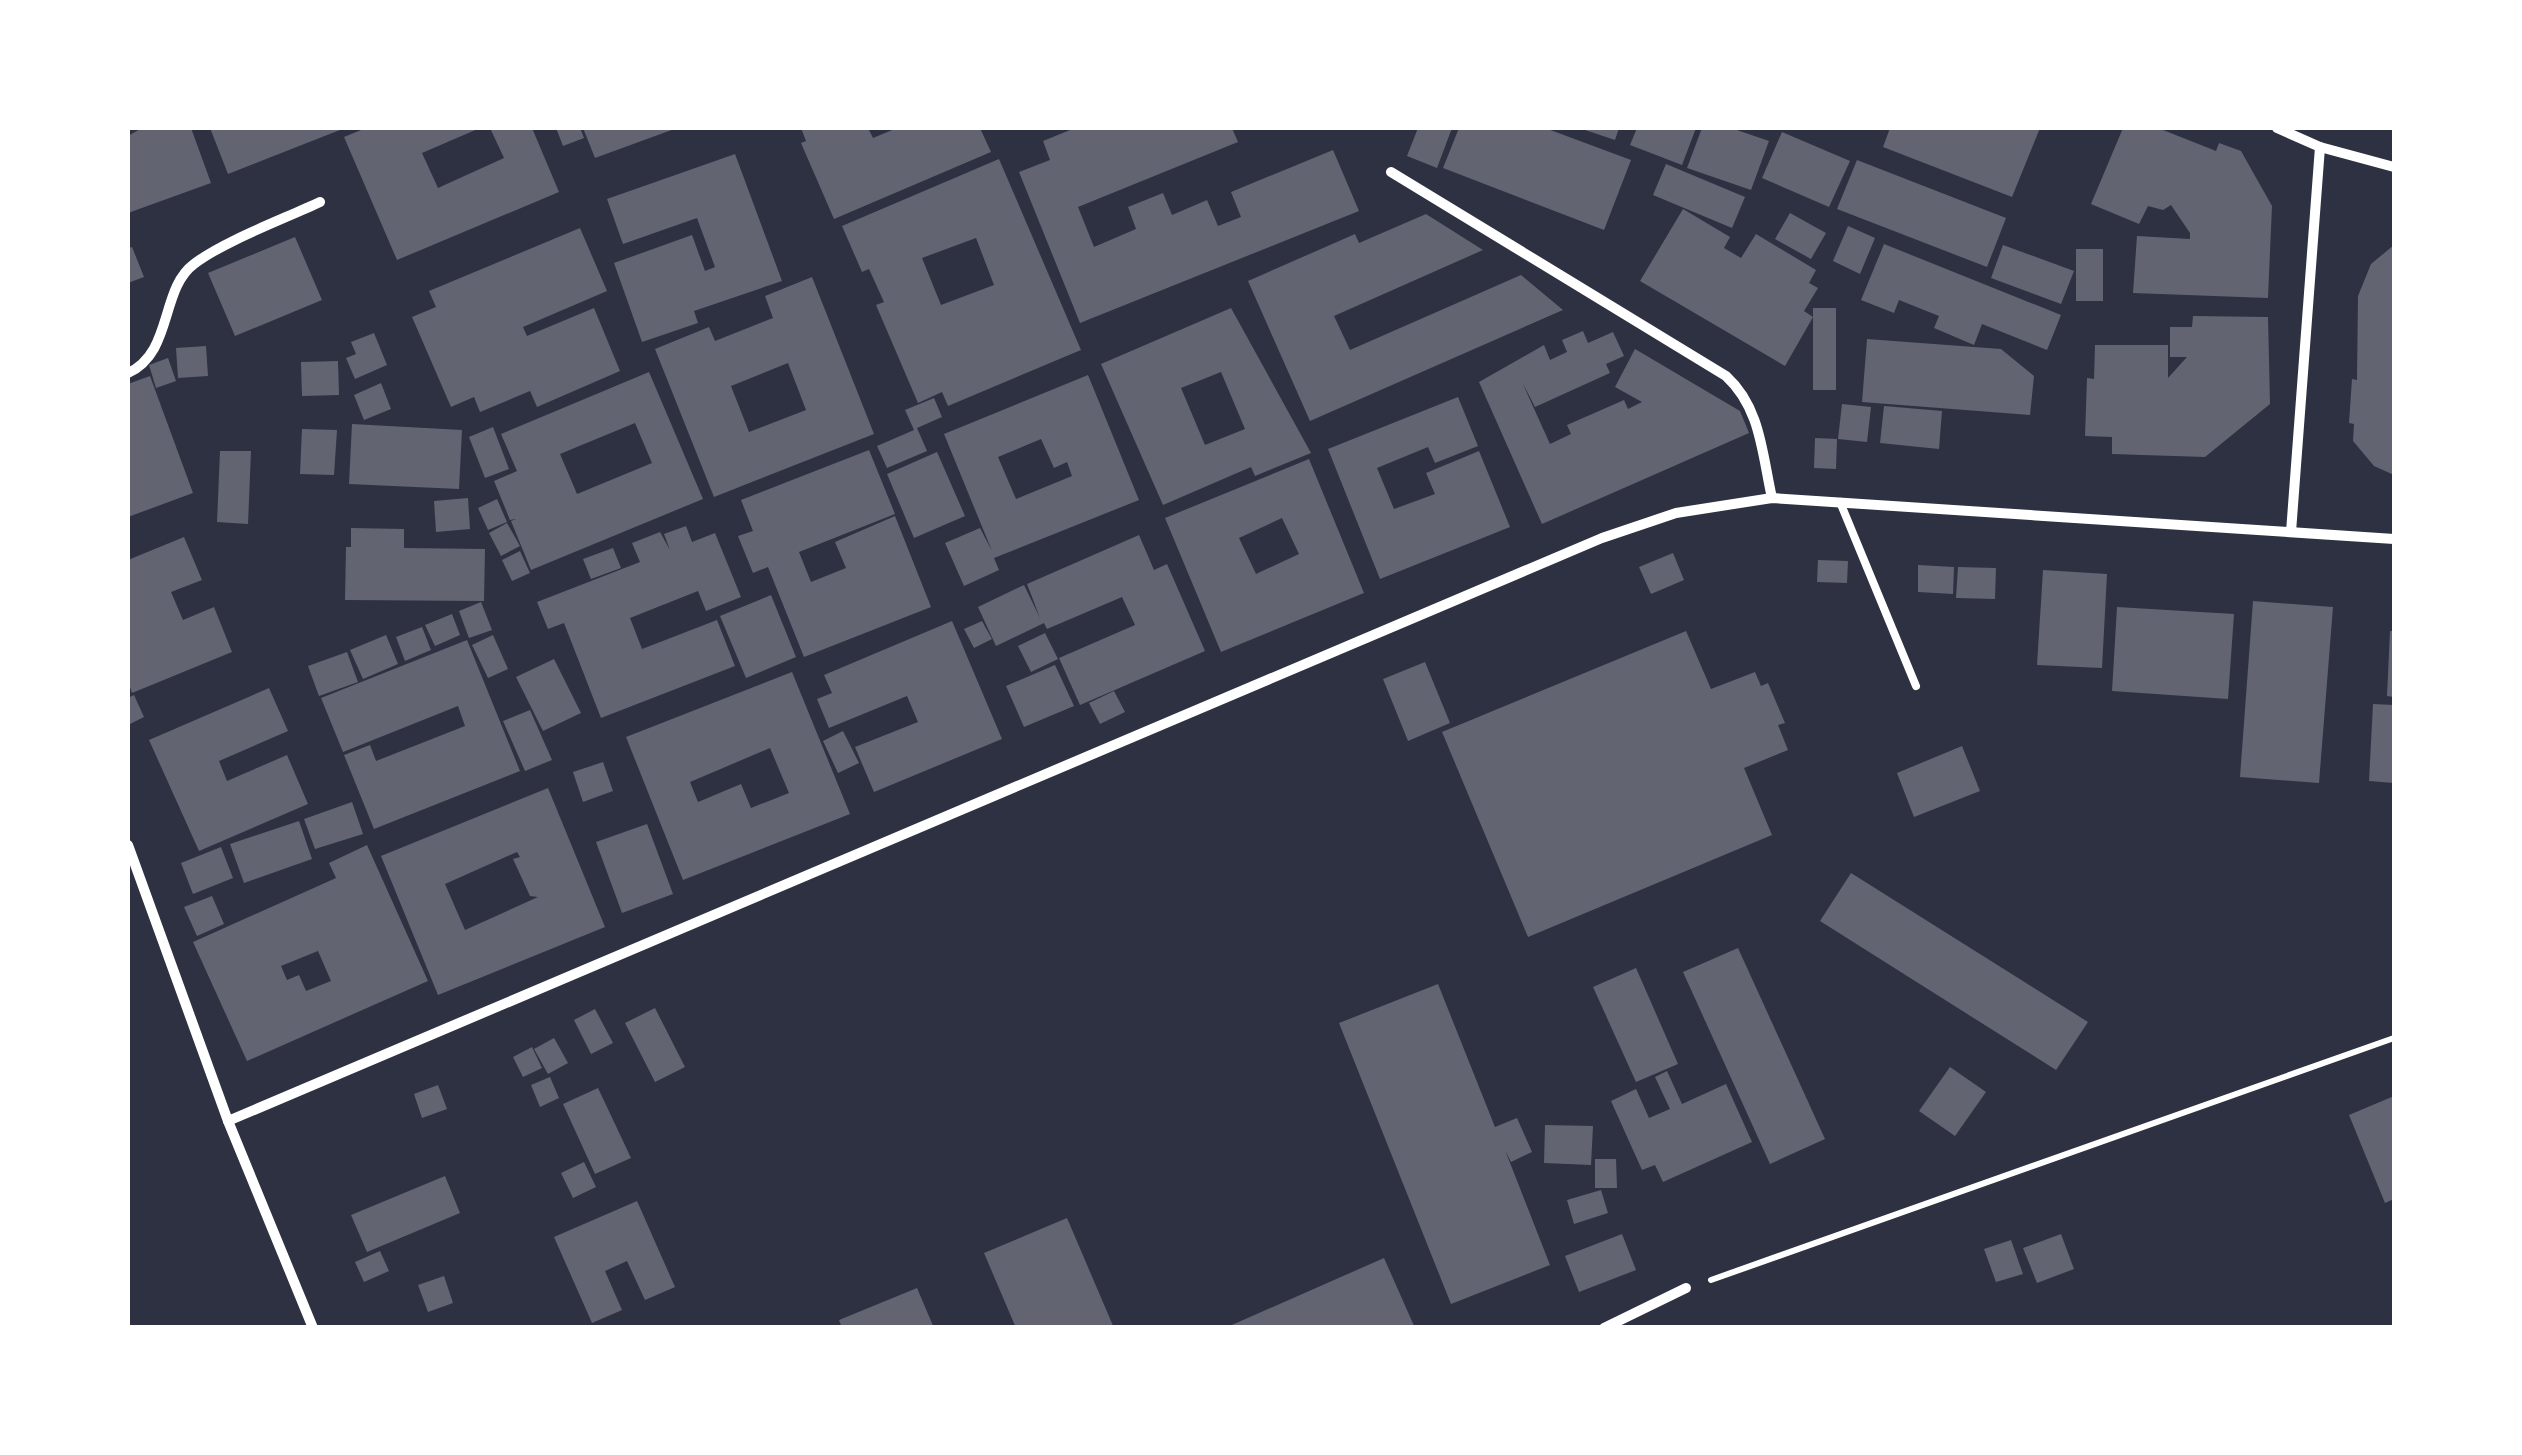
<svg xmlns="http://www.w3.org/2000/svg" width="2522" height="1455" viewBox="0 0 2522 1455" font-family="'PT Sans',sans-serif">
<style>
.building{fill:#626471;fill-rule:evenodd}
.lines{fill:none;stroke-linecap:round;stroke-linejoin:round}
.path{stroke:#fff;stroke-width:6}
.service{stroke:#fff;stroke-width:8}
.minor{stroke:#fff;stroke-width:10}
</style>
<rect width="100%" height="100%" fill="#2d3142"/>
<!-- building -->
<g class="building">
<path d="M142,128h49l20,55 -83,30v-77z"/>
<path d="M210,128h135l-117,46z"/>
<path d="M366,128h114l-58,25 16,35 66,-30 -14,-30h42l27,64 -162,68 -53,-123z"/>
<path d="M556,128h24l4,10 -21,8z"/>
<path d="M583,128h94l-82,30z"/>
<path d="M801,128h67l5,10 24,-10h83l11,24 -157,67 -33,-76 5,-2z"/>
<path d="M1075,128h157l6,14 -160,65 16,40 42,-18 -8,-22 35,-14 9,22 35,-15 11,26 23,-9 -10,-25 102,-42 26,61 -279,112 -61,-151 31,-12 -7,-19z"/>
<path d="M1418,128h34l-15,40 -30,-12z"/>
<path d="M1459,128h86l86,32 -27,70 -161,-62z"/>
<path d="M1579,128h40l-4,12z"/>
<path d="M1637,128h59l-14,37 -52,-20z"/>
<path d="M1702,128h29l38,13 -18,49 -64,-22z"/>
<path d="M1890,128h150l-28,69 -129,-50z"/>
<path d="M2123,128h35l58,23 3,-8 22,8 31,55 -4,92 -135,-5 4,-57 53,3v-6l-19,-28 -8,5 -15,-4 -9,18 -48,-20z"/>
<path d="M1782,132l68,29 -21,46 -67,-29z"/>
<path d="M735,154l47,127 -88,30 4,12 -56,19 -28,-79 78,-28 13,36 10,-4 -18,-49 -74,26 -16,-45z"/>
<path d="M999,159l82,191 -133,56 -6,-14 -24,11 -42,-98 8,-3 -15,-33 -7,3 -20,-46zM976,238l18,47 -53,20 -19,-47z"/>
<path d="M1857,160l149,58 -19,49 -150,-58z"/>
<path d="M1666,164l79,33 -13,31 -79,-33z"/>
<path d="M1683,209l47,28 -6,11 17,10 15,-24 60,36 -7,13 9,5 -14,23 9,6v-9h23v82h-23v-73l-28,49 -145,-85z"/>
<path d="M1790,213l36,20 -15,26 -36,-20z"/>
<path d="M1426,214l57,36 -149,66 16,34 171,-75 42,35 -253,111 -62,-140 107,-47 4,9z"/>
<path d="M1848,226l27,12 -15,36 -27,-13z"/>
<path d="M580,228l27,63 -84,36 4,9 67,-28 26,63 -83,36 -7,-16 -50,21 -6,-15 -23,10 -39,-90 24,-10 -7,-16z"/>
<path d="M295,237l27,63 -87,36 -27,-63z"/>
<path d="M1884,244l177,71 -14,35 -65,-26 -8,21 -40,-17 5,-12 -40,-16 -5,13 -33,-13z"/>
<path d="M2003,245l71,26 -13,33 -70,-26z"/>
<path d="M2394,245v230l-20,-9 -21,-25 1,-17 -5,-1 3,-44 5,1 1,-84 13,-32z"/>
<path d="M132,247l12,30 -16,6v-35z"/>
<rect x="2076" y="249" width="27" height="52"/>
<path d="M812,277l62,157 -160,63 -59,-148 54,-22 6,14 58,-23 -8,-22zM788,363l18,47 -57,22 -18,-46z"/>
<path d="M1231,308l80,145 -56,23 -4,-9 -88,38 -62,-141zM1221,372l24,57 -40,16 -24,-57z"/>
<path d="M2193,316l75,1 2,87 -65,53 -93,-3v-17l-27,-1 2,-58 7,1 1,-34h73v33l19,-21h-17v-30h22z"/>
<path d="M1583,331l5,12 25,-11 11,24 -18,8 4,9 -75,34 -13,-25 28,62 21,-10 -4,-9 57,-25 4,9 14,-7 -27,-15 20,-38 105,62 9,22 -207,91 -63,-142 65,-37 6,15 17,-8 -5,-12z"/>
<path d="M374,333l13,32 -32,14 -9,-21 10,-4 -5,-12z"/>
<path d="M1867,339l134,10 33,27 -4,39 -168,-13z"/>
<path d="M206,346l2,30 -30,2 -2,-30z"/>
<path d="M168,358l8,23 -20,7 -7,-23z"/>
<path d="M338,361l1,34 -37,1 -1,-34z"/>
<path d="M649,372l54,127 -172,71 -20,-49 5,-2 -6,1 -16,-39 23,-10 -16,-37zM635,423l17,40 -75,31 -17,-40z"/>
<path d="M1088,375l51,125 -145,58 5,12 -35,16 -19,-43 35,-15 12,23 -48,-117zM1041,439l13,29 13,-6 5,14 -56,23 -18,-42z"/>
<path d="M150,376l43,117 -65,24v-133z"/>
<path d="M381,383l10,26 -27,11 -10,-25z"/>
<path d="M1458,397l20,49 -43,17 -7,-16 -51,21 17,41 41,-15 -9,-21 53,-22 31,76 -130,52 -52,-130z"/>
<path d="M934,398l8,19 -25,11 10,23 -40,17 -10,-22 37,-16 -9,-20z"/>
<path d="M1842,404l29,3 -4,35 -29,-3z"/>
<path d="M1884,406l58,5 -3,38 -59,-6z"/>
<path d="M352,424l110,6 -3,59 -110,-5z"/>
<path d="M493,427l16,42 -24,9 -16,-41z"/>
<path d="M302,429l35,1 -3,45 -34,-1z"/>
<path d="M1815,438l22,1 -1,30 -22,-1z"/>
<path d="M869,450l26,64 -96,38 12,30 35,-14 -11,-26 60,-26 36,91 -127,50 -36,-90 -15,6 -15,-37 15,-5 -12,-31z"/>
<path d="M220,451h31l-3,73 -31,-2z"/>
<path d="M937,452l28,64 -51,22 -27,-64z"/>
<path d="M1309,459l55,134 -143,59 -56,-134zM1282,518l17,36 -43,20 -17,-36z"/>
<path d="M468,498l2,31 -34,3 -2,-31z"/>
<path d="M497,499l10,23 -19,8 -10,-22z"/>
<path d="M507,523l13,23 -19,10 -12,-23z"/>
<path d="M686,526l6,16 23,-9 26,64 -35,14 -8,-20 -68,27 12,31 75,-29 18,46 -134,52 -37,-95 -16,6 -11,-27 103,-40 -8,-19 28,-11 10,18 -6,-16z"/>
<path d="M351,528l53,1v19l81,1 -1,52 -139,-1 1,-53h5z"/>
<path d="M1139,535l15,35 13,-6 38,87 -125,54 -21,-47 76,-33 -13,-28 -75,32 -3,-6 -48,23 -18,-39 46,-22 16,33 -13,-34z"/>
<path d="M184,537l18,43 -31,12 12,28 31,-13 18,45 -100,41 -4,-12v-121z"/>
<path d="M613,548l8,20 -30,11 -8,-20z"/>
<path d="M520,551l10,22 -18,8 -10,-21z"/>
<path d="M1673,553l11,27 -33,14 -12,-27z"/>
<path d="M1818,560l30,1 -1,22 -30,-1z"/>
<path d="M1918,565l36,2 -1,27 -35,-2z"/>
<path d="M1958,567l38,1 -1,31 -39,-1z"/>
<path d="M2043,570l64,4 -5,94 -65,-3z"/>
<path d="M771,595l25,62 -50,21 -26,-62z"/>
<path d="M2253,601l80,6 -14,176 -79,-6z"/>
<path d="M481,602l11,28 -23,8 -10,-27z"/>
<path d="M2117,607l117,7 -6,85 -116,-8z"/>
<path d="M452,614l8,21 -25,11 -10,-21z"/>
<path d="M952,621l50,118 -128,53 -19,-45 63,-25 -11,-26 -78,32 -12,-29 15,-6 -8,-18z"/>
<path d="M982,621l10,18 -18,9 -10,-19z"/>
<path d="M422,627l9,23 -26,11 -9,-24z"/>
<path d="M1686,631l25,58 44,-17 6,14 7,-3 17,40 -7,2 10,25 -44,18 28,67 -244,102 -86,-205z"/>
<path d="M2390,631h4v66l-7,-1z"/>
<path d="M1045,633l13,26 -27,13 -13,-26z"/>
<path d="M386,635l12,29 -35,15 -13,-29z"/>
<path d="M493,635l15,34 -20,9 -16,-33z"/>
<path d="M467,640l53,131 -146,58 -30,-74 26,-10 6,16 89,-35 -7,-20 -115,46 -22,-54z"/>
<path d="M347,652l11,30 -39,14 -11,-30z"/>
<path d="M554,659l27,54 -38,18 -27,-54z"/>
<path d="M1425,662l25,61 -42,18 -25,-62z"/>
<path d="M1055,665l19,41 -50,21 -18,-41z"/>
<path d="M792,672l58,142 -167,66 -57,-143zM770,748l19,45 -38,15 -10,-24 -43,18 -8,-20z"/>
<path d="M269,688l19,43 -69,30 8,20 60,-26 21,49 -109,47 -50,-111z"/>
<path d="M1114,691l11,21 -25,12 -11,-21z"/>
<path d="M134,695l10,22 -16,8v-27z"/>
<path d="M2373,704l21,1v78l-25,-2z"/>
<path d="M530,710l22,50 -27,11 -22,-50z"/>
<path d="M843,731l16,32 -21,10 -15,-32z"/>
<path d="M1962,746l18,45 -66,26 -17,-44z"/>
<path d="M603,762l10,29 -30,11 -10,-30z"/>
<path d="M548,788l57,139 -167,68 -57,-139zM517,852l3,5 -7,2 17,37 8,1 -73,33 -20,-46z"/>
<path d="M352,802l11,32 -48,15 -11,-30z"/>
<path d="M299,821l13,38 -68,24 -14,-39z"/>
<path d="M647,824l26,70 -51,19 -26,-71z"/>
<path d="M367,845l61,136 -181,80 -54,-119 143,-64 -7,-15zM318,951l13,30 -25,10 -7,-16 -12,5 -6,-14z"/>
<path d="M221,847l12,31 -40,16 -12,-31z"/>
<path d="M1851,873l237,149 -32,48 -236,-149z"/>
<path d="M212,896l12,28 -27,12 -13,-29z"/>
<path d="M1738,948l87,191 -55,25 -87,-192z"/>
<path d="M1636,968l42,96 -42,18 -43,-95z"/>
<path d="M1438,984l57,143 22,-9 15,34 -21,10 -6,-12 45,115 -99,39 -112,-281z"/>
<path d="M655,1008l30,59 -30,15 -30,-59z"/>
<path d="M595,1009l18,34 -22,11 -17,-34z"/>
<path d="M554,1038l14,25 -20,11 -14,-25z"/>
<path d="M532,1047l10,21 -19,9 -10,-20z"/>
<path d="M1950,1067l36,25 -31,44 -36,-25z"/>
<path d="M1667,1071l15,33 44,-20 26,58 -89,40 -8,-17 -13,5 -31,-69 25,-12 13,29 21,-9 -15,-32z"/>
<path d="M550,1077l9,21 -19,9 -9,-22z"/>
<path d="M438,1085l9,24 -25,9 -8,-24z"/>
<path d="M598,1088l33,70 -36,16 -32,-70z"/>
<path d="M2394,1096v103l-9,4 -36,-88z"/>
<path d="M1545,1125l48,1 -2,39 -47,-2z"/>
<path d="M1595,1159h21l1,29h-22z"/>
<path d="M584,1162l12,25 -23,11 -12,-25z"/>
<path d="M445,1176l15,37 -93,39 -16,-37z"/>
<path d="M1601,1190l7,23 -34,11 -7,-24z"/>
<path d="M637,1201l38,86 -30,13 -18,-39 -22,10 17,39 -30,13 -38,-86z"/>
<path d="M1067,1218l47,110h-98l-32,-75z"/>
<path d="M1622,1234l14,36 -57,22 -14,-36z"/>
<path d="M2061,1234l13,35 -37,14 -14,-35z"/>
<path d="M2011,1240l12,34 -27,8 -12,-33z"/>
<path d="M380,1251l9,20 -25,11 -9,-20z"/>
<path d="M1384,1258l31,70h-190z"/>
<path d="M444,1276l9,27 -25,9 -10,-27z"/>
<path d="M917,1288l17,40h-92l-3,-8z"/>
</g>
<g class="lines">
<!-- path -->
<path class="path" d="M1711,1280l683,-242"/>
<!-- service -->
<path class="service" d="M1840,502l76,184"/>
<!-- minor -->
<g class="minor">
<path d="M2277,128l43,19 74,20"/>
<path d="M1391,172l335,204c35,32 36,78 46,122"/>
<path d="M128,373c45,-20 32,-84 66,-109 30,-23 90,-45 126,-62"/>
<path d="M2291,532l29,-385"/>
<path d="M128,845l100,276 85,207"/>
<path d="M228,1121l1374,-583 74,-25 96,-15 622,41"/>
<path d="M1604,1328l82,-40"/>
</g>
</g>
<!-- border -->
<rect width="2522" height="1455" fill="none" stroke="#ffffff" stroke-width="260"/>
</svg>
